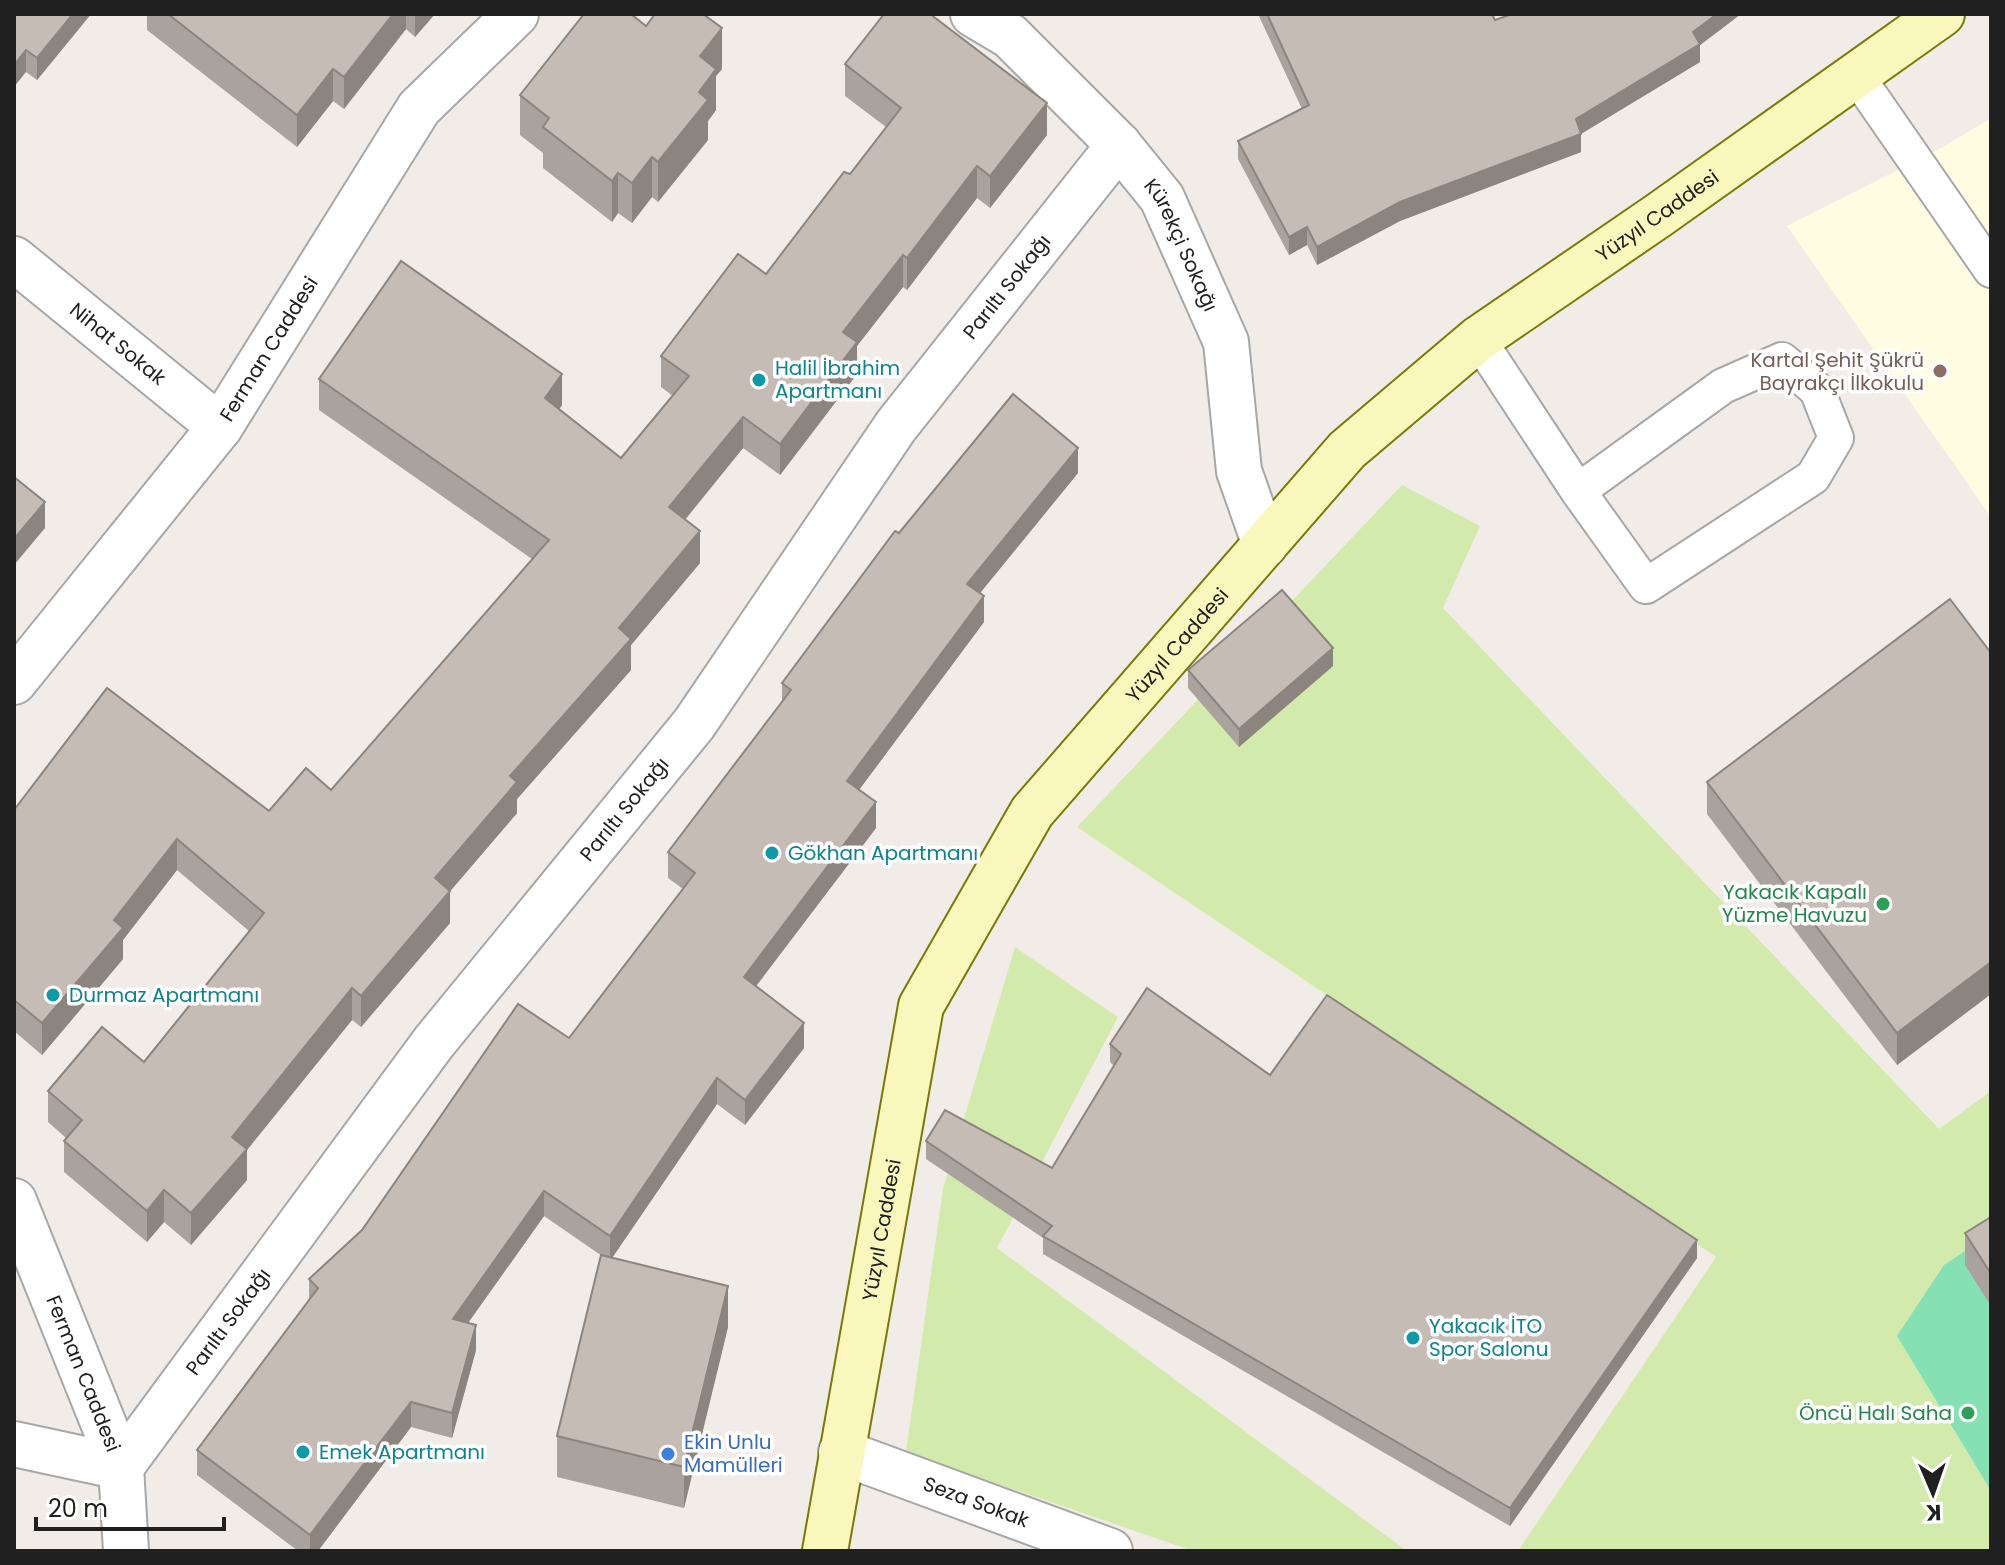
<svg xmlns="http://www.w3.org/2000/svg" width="2005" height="1565" viewBox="0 0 2005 1565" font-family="Poppins,sans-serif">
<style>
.education{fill:#fffce2}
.grass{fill:#d2ebad}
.pitch{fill:#85e0b3}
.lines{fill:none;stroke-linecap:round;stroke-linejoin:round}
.lane-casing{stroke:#a7a7a7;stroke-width:38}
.street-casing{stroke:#a7a7a7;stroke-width:48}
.secondary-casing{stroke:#797a04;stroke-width:48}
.lane{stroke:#fff;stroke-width:34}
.street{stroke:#fff;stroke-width:44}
.secondary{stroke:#faf7bc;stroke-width:44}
.wall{fill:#aaa29d}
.shaded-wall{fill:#8b847f}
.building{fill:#c6bcb6;stroke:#8b847f;stroke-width:2}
.education-dot{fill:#8d6e63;stroke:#fff;stroke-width:3}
.culture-dot{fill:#0f9aa8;stroke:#fff;stroke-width:3}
.leisure-dot{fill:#2e9e5b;stroke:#fff;stroke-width:3}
.shop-dot{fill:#3f7fe0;stroke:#fff;stroke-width:3}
.labels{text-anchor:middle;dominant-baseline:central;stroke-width:7;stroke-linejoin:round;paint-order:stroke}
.street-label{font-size:20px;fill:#202020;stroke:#fff}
.education-label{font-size:20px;fill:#785e54;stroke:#fff;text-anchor:end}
.culture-label{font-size:20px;fill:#0d838f;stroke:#fff;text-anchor:start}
.leisure-label{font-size:20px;fill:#27864d;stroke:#fff;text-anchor:end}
.shop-label{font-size:20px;fill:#366cbe;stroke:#fff;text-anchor:start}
</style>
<rect width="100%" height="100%" fill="#f1ece7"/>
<!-- education -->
<path class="education" d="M1991,118v399l-204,-291 156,-79z"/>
<!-- grass -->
<g class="grass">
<path d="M1402,485l78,41 -37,82 496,521 52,-38v143l-94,102 94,155v60h-473l198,-294 -639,-430z"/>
<path d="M1015,947l103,70 -121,231 410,303h-214l-287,-99 37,-263z"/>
</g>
<!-- pitch -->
<path class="pitch" d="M1991,1234v257l-94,-155 47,-71z"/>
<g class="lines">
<!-- lane casing -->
<g class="lane-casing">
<g id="lane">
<path d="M1856,75l135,195"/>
<path d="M1478,339l100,152 68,95 167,-109 23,-39 -19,-48 -35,-30 -59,26 -145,105"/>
</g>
</g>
<!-- street casing -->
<g class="street-casing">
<g id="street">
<path id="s1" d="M973,14l37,22 109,109 43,53 64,144 13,129 26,74"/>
<path id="s2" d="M14,259l206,168"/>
<path id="s3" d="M14,682l206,-255 199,-319 97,-94"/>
<path id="s4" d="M14,1201l107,266 5,84"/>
<path id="s5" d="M14,1444l107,23 313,-425 260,-318 202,-298 223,-281"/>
<path id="s6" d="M841,1452l269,99"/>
</g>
</g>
<!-- secondary casing -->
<g class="secondary-casing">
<g id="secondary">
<path id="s7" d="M825,1551l96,-545 111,-194 315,-362 131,-111 181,-124 283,-201"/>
</g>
</g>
<!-- lane -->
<use href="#lane" class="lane"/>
<!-- street -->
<use href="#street" class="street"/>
<!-- secondary -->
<use href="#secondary" class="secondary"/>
</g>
<!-- wall -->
<g class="wall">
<path d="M14,14h77l-54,66 -11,-8z"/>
<path d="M147,14h288l-20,23 -9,-8 -62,80 -11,-8 -36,46 -150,-117z"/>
<path d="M1258,14h234l3,6 17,-6h229l-41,31v17l-119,72v18l-181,69 -83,44 -10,-20 -18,10 -51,-96v-18l64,-32z"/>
<path d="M845,64l202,71 -57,73 -13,-10 -70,92 -4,-3 -46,59v28l-77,101 -37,-27 -58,72 15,43 -69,82v25l-114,129v14l-67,78v32l-89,104 -9,-7 -105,130v30l-56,65 -27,-23 -17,20 -83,-70v-31l2,-3 -18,-16v-31l96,-29 105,-131 -72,-61 -54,70v19l-81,96 -28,-24v-221l255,1 62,-21 201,-231 -213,-149v-31l243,26 -3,4 62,49 52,-62 -12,-9v-31l105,-82 84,-100 36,-47 -41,-31z"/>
<path d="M722,69l-6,7v34l-8,11v19l-50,62 -6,-5 -20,26 -14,-10 -6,9 -69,-54v-15l-23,-18v-40z"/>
<path d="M1078,473l-98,120 4,29 -125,168 17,38 -120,158 48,62 -59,77 -28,-21 -105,154 116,69 -44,181 -127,-31v-41l45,-180 -58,-40 -76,107 8,27 -24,88 -41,-11 -93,124h-20l-101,-76v-25l112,-150v-21l260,-241 114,-149 -15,-11v-26l114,-150v-19l117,-150z"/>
<path d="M1991,653v341l-94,71 -190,-251v-32z"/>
<path d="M1333,666l-94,81 -51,-59v-18z"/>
<path d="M1110,1044l160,31 427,183 -187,268 -467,-272v-16l-117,-79v-18l126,27 62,-102 -4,-4z"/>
<path d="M1991,1217v89l-26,-41v-32z"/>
</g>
<!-- shaded-wall -->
<g class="shaded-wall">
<path d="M73,14h18l-54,66v-22z"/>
<path d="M393,14h13v15l-62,80v-32z"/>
<path d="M415,14h20l-20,23z"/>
<path d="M1717,14h24l-41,31v17l-121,73 2,-1v18l-181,69 -83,44v-18l83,-45 176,-83z"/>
<path d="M722,28v41l-6,7v34l-8,11v19l-50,62v-40l42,-106z"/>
<path d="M26,50v22l-12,15v-22z"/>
<path d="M333,69v32l-36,46v-32z"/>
<path d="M1047,103v32l-57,73v-32z"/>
<path d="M652,157v40l-20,26v-40z"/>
<path d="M977,166v32l-70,92v-32z"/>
<path d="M618,173v40l-6,9v-41z"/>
<path d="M1307,227v18l-18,10v-18z"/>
<path d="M903,255v32l-46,59v28l-77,101v-31l63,-112z"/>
<path d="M562,374v31l-17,24v-31z"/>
<path d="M743,417v31l-74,91v-32z"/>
<path d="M1078,448v25l-111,136v-25z"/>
<path d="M45,502v26l-31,37v-26z"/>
<path d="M700,531v32l-69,82v25l-114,129v14l-82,96v-31l184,-250z"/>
<path d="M984,596v26l-137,184v-25z"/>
<path d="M1333,648v18l-94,81v-18z"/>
<path d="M876,802v26l-132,174v-25z"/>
<path d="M177,839v31l-54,70v19l-81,96v-32l72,-103z"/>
<path d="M450,891v32l-89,104v-31z"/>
<path d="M1991,962v32l-94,71v-32z"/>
<path d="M352,988v32l-105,130v30l-56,65v-32l41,-76z"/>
<path d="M804,1023v25l-59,77v-25z"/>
<path d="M717,1078v26l-107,157v-25z"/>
<path d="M164,1190v32l-17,20v-31z"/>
<path d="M544,1191v25l-91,128v-25z"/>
<path d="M1697,1240v18l-187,268v-18z"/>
<path d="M728,1286v41l-44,181v-41z"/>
<path d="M476,1325v25l-24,88v-25z"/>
<path d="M411,1402v25l-93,124h-8v-16z"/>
</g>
<!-- building -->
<g class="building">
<path d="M14,14h59l-36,44 -11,-8 -12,15z"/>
<path d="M168,14h225l-49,63 -11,-8 -36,46z"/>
<path d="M584,14h47l15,12 9,-12h48l19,14 -22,28 16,13 -17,23 9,8 -50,62 -6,-5 -20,26 -14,-10 -6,8 -69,-54 6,-9 -29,-23z"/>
<path d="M884,14h46l117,89 -57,73 -13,-10 -70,92 -4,-3 -60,77 14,10 -77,102 -37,-27 -74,90 31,24 -81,97 12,11 -121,137 7,6 -82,96 15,13 -89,105 -9,-8 -120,149 15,12 -56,64 -27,-23 -17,21 -83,-70 18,-21 -34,-29 54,-64 42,35 120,-149 -87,-74 -63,81 9,8 -81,95 -28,-23v-190l93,-122 162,123 37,-43 25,22 218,-250 -230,-161 82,-118 161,113 -17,24 76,60 68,-82 -28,-20 77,-102 28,20 78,-102 6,2 51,-66 -56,-44z"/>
<path d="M1267,14h225l3,6 17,-6h205l-24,18 7,12 -124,75 5,15 -181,68 -83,45 -10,-20 -18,10 -51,-96 71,-36z"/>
<path d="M1013,394l65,54 -111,136 17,12 -137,185 29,21 -132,175 60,46 -59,77 -28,-22 -107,158 -66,-45 -91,128 23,6 -24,88 -41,-11 -101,133 -113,-85 121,-162 -9,-9 53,-49 156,-226 51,34 126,-165 -27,-21 123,-162 -9,-7 113,-152 4,2z"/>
<path d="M14,477l31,25 -31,37z"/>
<path d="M1282,590l51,58 -94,81 -51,-59z"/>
<path d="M1950,599l41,54v309l-94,71 -190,-251z"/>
<path d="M1147,988l123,87 57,-80 370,245 -187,268 -467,-272 9,-10 -126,-85 19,-31 107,58 69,-114 -11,-10z"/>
<path d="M1991,1217v57l-26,-41z"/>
<path d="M601,1255l127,31 -44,181 -127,-31z"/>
</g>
<!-- markers -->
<circle class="education-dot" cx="1940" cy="371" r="8"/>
<g class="culture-dot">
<circle cx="759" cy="380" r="8"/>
<circle cx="772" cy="853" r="8"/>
<circle cx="53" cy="995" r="8"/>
<circle cx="1413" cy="1338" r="8"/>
<circle cx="303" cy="1452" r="8"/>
</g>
<g class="leisure-dot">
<circle cx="1883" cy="904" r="8"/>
<circle cx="1968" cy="1413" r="8"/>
</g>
<circle class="shop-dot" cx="668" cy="1454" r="8"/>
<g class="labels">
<!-- street labels -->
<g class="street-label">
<text stroke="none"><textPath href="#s7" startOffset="1646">Yüzyıl Caddesi</textPath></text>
<text stroke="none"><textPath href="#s1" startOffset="316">Kürekçi Sokağı</textPath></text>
<text stroke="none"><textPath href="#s5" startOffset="1586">Parıltı Sokağı</textPath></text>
<text stroke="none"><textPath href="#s2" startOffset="134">Nihat Sokak</textPath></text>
<text stroke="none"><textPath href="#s3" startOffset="420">Ferman Caddesi</textPath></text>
<text stroke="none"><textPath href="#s7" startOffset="998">Yüzyıl Caddesi</textPath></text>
<text stroke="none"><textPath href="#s5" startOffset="938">Parıltı Sokağı</textPath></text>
<text stroke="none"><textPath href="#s7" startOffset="326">Yüzyıl Caddesi</textPath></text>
<text stroke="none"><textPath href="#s5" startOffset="290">Parıltı Sokağı</textPath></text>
<text stroke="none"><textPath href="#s4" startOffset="186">Ferman Caddesi</textPath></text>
<text stroke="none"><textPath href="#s6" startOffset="144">Seza Sokak</textPath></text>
</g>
<!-- education labels -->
<g class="education-label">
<text x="1924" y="360">Kartal Şehit Şükrü<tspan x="1924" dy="23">Bayrakçı İlkokulu</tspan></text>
</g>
<!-- culture labels -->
<g class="culture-label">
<text x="775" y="368">Halil İbrahim<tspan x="775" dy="23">Apartmanı</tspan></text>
<text x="788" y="853">Gökhan Apartmanı</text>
<text x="69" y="995">Durmaz Apartmanı</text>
<text x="1429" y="1326">Yakacık İTO<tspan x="1429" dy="23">Spor Salonu</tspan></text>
<text x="319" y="1452">Emek Apartmanı</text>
</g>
<!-- leisure labels -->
<g class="leisure-label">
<text x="1867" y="892">Yakacık Kapalı<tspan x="1867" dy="23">Yüzme Havuzu</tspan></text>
<text x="1952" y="1413">Öncü Halı Saha</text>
</g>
<!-- shop labels -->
<g class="shop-label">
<text x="684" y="1442">Ekin Unlu<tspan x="684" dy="23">Mamülleri</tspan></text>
</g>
</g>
<!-- border -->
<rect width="2005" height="1565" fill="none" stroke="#202020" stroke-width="32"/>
<!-- north arrow -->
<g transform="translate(1933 1493) rotate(178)" stroke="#ffffff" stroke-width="6" paint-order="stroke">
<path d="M0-6L14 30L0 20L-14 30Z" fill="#202020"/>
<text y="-12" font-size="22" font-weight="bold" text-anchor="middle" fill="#202020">K</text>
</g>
<!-- scale -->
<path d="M36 1517v12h188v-12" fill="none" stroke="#202020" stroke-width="4"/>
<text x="48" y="1517" font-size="24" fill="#202020" stroke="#ffffff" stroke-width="6" paint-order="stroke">20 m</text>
</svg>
